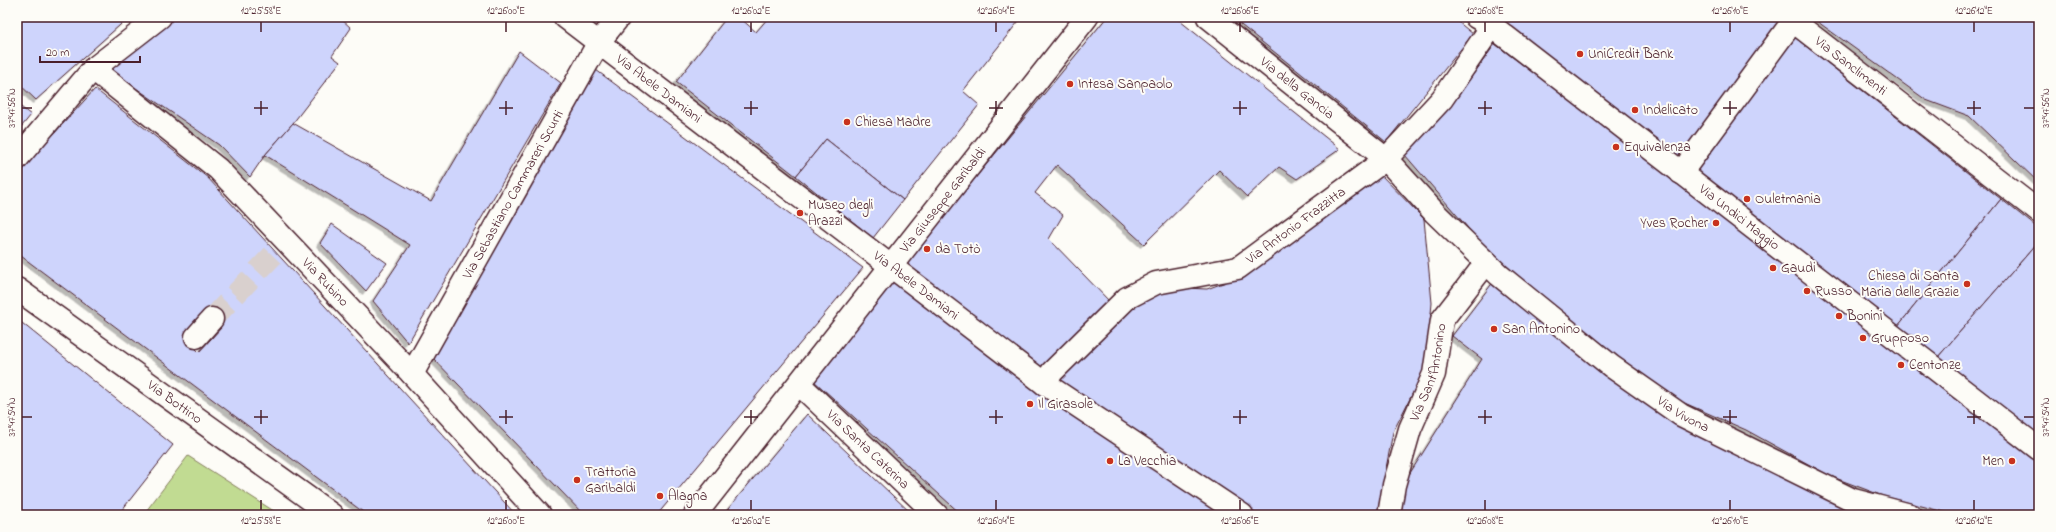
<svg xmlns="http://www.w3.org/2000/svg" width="2056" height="532" viewBox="0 0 2056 532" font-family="'Indie Flower',sans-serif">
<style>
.green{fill:#c1db92;stroke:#867d5e}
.building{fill:#ced4fc;stroke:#4a1f2b;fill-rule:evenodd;filter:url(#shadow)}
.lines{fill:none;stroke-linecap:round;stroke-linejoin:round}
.street-tunnel{stroke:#d9d0ce;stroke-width:22;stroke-dasharray:22 11;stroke-linecap:butt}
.street-casing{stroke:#4a1f2b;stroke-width:25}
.street{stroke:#fdfcf7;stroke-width:22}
.ticks{fill:none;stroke:#4a1f2b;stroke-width:1.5}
.poi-dot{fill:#c8321e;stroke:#fdfcf7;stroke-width:1.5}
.labels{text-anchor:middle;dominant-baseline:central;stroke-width:4;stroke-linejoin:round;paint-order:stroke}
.poi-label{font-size:14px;fill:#4a1f2b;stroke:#fdfcf7;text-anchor:start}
.street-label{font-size:14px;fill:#4a1f2b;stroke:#fdfcf7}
.neatline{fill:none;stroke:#4a1f2b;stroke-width:1.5}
.ticks-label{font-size:10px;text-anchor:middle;fill:#4a1f2b}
</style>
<defs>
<filter id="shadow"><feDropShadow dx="-3.5" dy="3.5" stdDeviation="0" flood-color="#0004"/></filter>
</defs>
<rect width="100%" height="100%" fill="#fdfcf7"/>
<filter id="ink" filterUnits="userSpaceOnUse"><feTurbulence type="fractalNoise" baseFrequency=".025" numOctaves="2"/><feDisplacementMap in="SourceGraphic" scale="8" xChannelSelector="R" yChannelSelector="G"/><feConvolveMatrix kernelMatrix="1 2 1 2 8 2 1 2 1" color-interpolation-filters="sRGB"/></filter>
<g filter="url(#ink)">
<!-- green -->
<path class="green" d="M188,456l92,59h-137z"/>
<!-- building -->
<g class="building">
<path d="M17,17h112l-93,83 -19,-18z"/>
<path d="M174,17h165l12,11 -19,28 8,6 -47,61 -28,32 -15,22 -31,-32 -111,-76z"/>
<path d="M583,17h11l-5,5z"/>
<path d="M727,17h12l17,15 13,-15h253l-59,74 16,14 -76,95 -77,-61 -30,37 -120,-94z"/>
<path d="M1107,17h68l165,132 -43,30 -18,-12 -32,30 -28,-27 -75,74 -87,-79 -22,28 28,22 -14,24 62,64 -68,69 -138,-108z"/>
<path d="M1231,17h221l21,17 -87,108z"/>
<path d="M1499,17h285l-102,145z"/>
<path d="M1811,17h228v166l-70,-67 -43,-16z"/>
<path d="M1794,37l207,162 -103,127 -205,-156z"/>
<path d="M1495,44l291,218 253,198v55h-83l-73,-19 -53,-20 -84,-46 -66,-29 -66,-44 -115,-93 -94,-109 50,-55z"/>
<path d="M519,51l42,32 -153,260 -35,-42 37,-56 -145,-90 28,-32 138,78z"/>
<path d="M596,70l267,198 -206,247h-73l-152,-158z"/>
<path d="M95,89l113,89 308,337h-149l-350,-262v-79zM208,315l13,13 -22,24 -13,-13z"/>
<path d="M17,104l14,11 -14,17z"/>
<path d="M826,139l77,61 -30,38 -77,-62z"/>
<path d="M1379,173l45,46 8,84 -6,64 -33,65 -16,83h-119l-204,-135 80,-77 28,-16 45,2 35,-13z"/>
<path d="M2001,199l38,30v12l-101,116 -40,-31z"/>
<path d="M332,224l55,39 -21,28 -46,-48z"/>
<path d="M2039,241v194l-101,-78z"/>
<path d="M892,276l336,239h-266l-149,-135z"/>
<path d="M1494,281l115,93 267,141h-477l6,-34 77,-122 -30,-23z"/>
<path d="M17,319l156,126 -55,70h-101z"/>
<path d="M807,414l106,101h-190z"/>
</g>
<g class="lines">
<!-- street-tunnel -->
<path class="street-tunnel" d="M212,319l64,-67"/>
<!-- street casing -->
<g class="street-casing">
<g id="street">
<path id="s1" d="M565,17l480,367 197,131"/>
<path id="s2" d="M1208,17l178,142 49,54 64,62 112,91 70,49 172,85 57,15"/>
<path id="s3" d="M1476,17l16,9 547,423"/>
<path id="s4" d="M93,69l125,100 194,205 128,141"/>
<path d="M17,159l76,-90 67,-52"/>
<path id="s5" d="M1681,173l112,-152 246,191"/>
<path id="s6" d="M17,289l315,226"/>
<path d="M196,337l16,-18"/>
<path id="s7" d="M412,374l187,-332 20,-25"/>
<path id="s8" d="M799,384l138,131"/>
<path id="s9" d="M1045,384l7,-12 75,-74 29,-15 82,-15 148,-109 56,-60 50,-73"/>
<path id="s10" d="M695,515l392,-498"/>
<path id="s11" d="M1389,515l5,-30 16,-56 24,-55 8,-54 44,-57"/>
</g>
</g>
<!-- street -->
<use href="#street" class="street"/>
</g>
</g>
<!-- ticks -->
<path class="ticks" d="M261,22v10M506,22v10M751,22v10M996,22v10M1240,22v10M1485,22v10M1730,22v10M1974,22v10M261,101v14M506,101v14M751,101v14M996,101v14M1240,101v14M1485,101v14M1730,101v14M1974,101v14M22,108h10M254,108h14M499,108h14M744,108h14M989,108h14M1233,108h14M1478,108h14M1723,108h14M1967,108h14M2024,108h10M261,410v14M506,410v14M751,410v14M996,410v14M1240,410v14M1485,410v14M1730,410v14M1974,410v14M22,417h10M254,417h14M499,417h14M744,417h14M989,417h14M1233,417h14M1478,417h14M1723,417h14M1967,417h14M2024,417h10M261,500v10M506,500v10M751,500v10M996,500v10M1240,500v10M1485,500v10M1730,500v10M1974,500v10"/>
<!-- markers -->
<g class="poi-dot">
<circle cx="1580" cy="54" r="4"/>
<circle cx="1070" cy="84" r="4"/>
<circle cx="1635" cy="110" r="4"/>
<circle cx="847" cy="122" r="4"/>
<circle cx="1616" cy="147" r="4"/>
<circle cx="1747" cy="199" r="4"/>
<circle cx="800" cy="213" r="4"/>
<circle cx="1716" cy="223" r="4"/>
<circle cx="927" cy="249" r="4"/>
<circle cx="1773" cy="268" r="4"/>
<circle cx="1967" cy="284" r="4"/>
<circle cx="1807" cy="291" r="4"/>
<circle cx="1839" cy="316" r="4"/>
<circle cx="1494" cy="329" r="4"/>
<circle cx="1863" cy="338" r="4"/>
<circle cx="1901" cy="365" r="4"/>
<circle cx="1030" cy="404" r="4"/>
<circle cx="1110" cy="461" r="4"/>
<circle cx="2012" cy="461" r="4"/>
<circle cx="577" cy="480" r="4"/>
<circle cx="660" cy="496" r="4"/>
</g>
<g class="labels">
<!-- poi labels -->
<g class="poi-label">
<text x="1588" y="54">UniCredit Bank</text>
<text x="1078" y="84">Intesa Sanpaolo</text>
<text x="1643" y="110">Indelicato</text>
<text x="855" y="122">Chiesa Madre</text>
<text x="1624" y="147">Equivalenza</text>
<text x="1755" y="199">Ouletmania</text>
<text x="808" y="205">Museo degli<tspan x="808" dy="16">Arazzi</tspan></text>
<text x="1708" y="223" text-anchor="end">Yves Rocher</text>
<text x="935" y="249">da Totò</text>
<text x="1781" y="268">Gaudi</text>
<text x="1959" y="276" text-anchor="end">Chiesa di Santa<tspan x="1959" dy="16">Maria delle Grazie</tspan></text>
<text x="1815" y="291">Russo</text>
<text x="1847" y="316">Bonini</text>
<text x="1502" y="329">San Antonino</text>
<text x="1871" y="338">Grupposo</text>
<text x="1909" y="365">Centonze</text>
<text x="1038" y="404">Il Girasole</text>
<text x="1118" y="461">La Vecchia</text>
<text x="2004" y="461" text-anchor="end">Men</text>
<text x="585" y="472">Trattoria<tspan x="585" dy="16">Garibaldi</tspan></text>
<text x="668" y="496">Alagna</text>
</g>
<!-- street labels -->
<g class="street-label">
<text stroke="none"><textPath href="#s5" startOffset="262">Via Sanclimenti</textPath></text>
<text stroke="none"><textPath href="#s1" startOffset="118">Via Abele Damiani</textPath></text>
<text stroke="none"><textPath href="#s2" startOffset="114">Via della Gancia</textPath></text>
<text stroke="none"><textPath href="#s7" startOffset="206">Via Sebastiano Cammareri Scurti</textPath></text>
<text stroke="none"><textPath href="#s10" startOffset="401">Via Giuseppe Garibaldi</textPath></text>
<text stroke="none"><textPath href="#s3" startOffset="331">Via Undici Maggio</textPath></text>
<text stroke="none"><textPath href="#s9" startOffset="307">Via Antonio Frazzitta</textPath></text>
<text stroke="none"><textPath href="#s4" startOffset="316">Via Rubino</textPath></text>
<text stroke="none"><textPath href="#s1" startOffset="442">Via Abele Damiani</textPath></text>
<text stroke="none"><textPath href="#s11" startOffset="149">Via Sant'Antonino</textPath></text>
<text stroke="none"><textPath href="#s6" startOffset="194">Via Bottino</textPath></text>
<text stroke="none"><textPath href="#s2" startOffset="621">Via Vivona</textPath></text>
<text stroke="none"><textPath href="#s8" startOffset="95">Via Santa Caterina</textPath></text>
</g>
</g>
<!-- margin -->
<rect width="2056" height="532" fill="none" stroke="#fdfcf7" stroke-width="44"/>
<!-- scale -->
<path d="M40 56v6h100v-6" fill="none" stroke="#4a1f2b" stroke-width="2"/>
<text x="46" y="56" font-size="12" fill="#4a1f2b" stroke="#fdfcf7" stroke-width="3" paint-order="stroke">20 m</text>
<rect x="22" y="22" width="2012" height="488" class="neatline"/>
<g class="ticks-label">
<text x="261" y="14">12°25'58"E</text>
<text x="506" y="14">12°26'00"E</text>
<text x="751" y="14">12°26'02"E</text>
<text x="996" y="14">12°26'04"E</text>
<text x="1240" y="14">12°26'06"E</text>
<text x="1485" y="14">12°26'08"E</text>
<text x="1730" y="14">12°26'10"E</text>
<text x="1974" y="14">12°26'12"E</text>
<text transform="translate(11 108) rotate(-90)" y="4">37°47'56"N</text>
<text transform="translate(2045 108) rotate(-90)" y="4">37°47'56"N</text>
<text transform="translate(11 417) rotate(-90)" y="4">37°47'54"N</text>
<text transform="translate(2045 417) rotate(-90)" y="4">37°47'54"N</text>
<text x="261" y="524">12°25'58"E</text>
<text x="506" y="524">12°26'00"E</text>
<text x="751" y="524">12°26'02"E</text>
<text x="996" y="524">12°26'04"E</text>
<text x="1240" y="524">12°26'06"E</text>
<text x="1485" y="524">12°26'08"E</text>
<text x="1730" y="524">12°26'10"E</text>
<text x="1974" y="524">12°26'12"E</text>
</g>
</svg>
